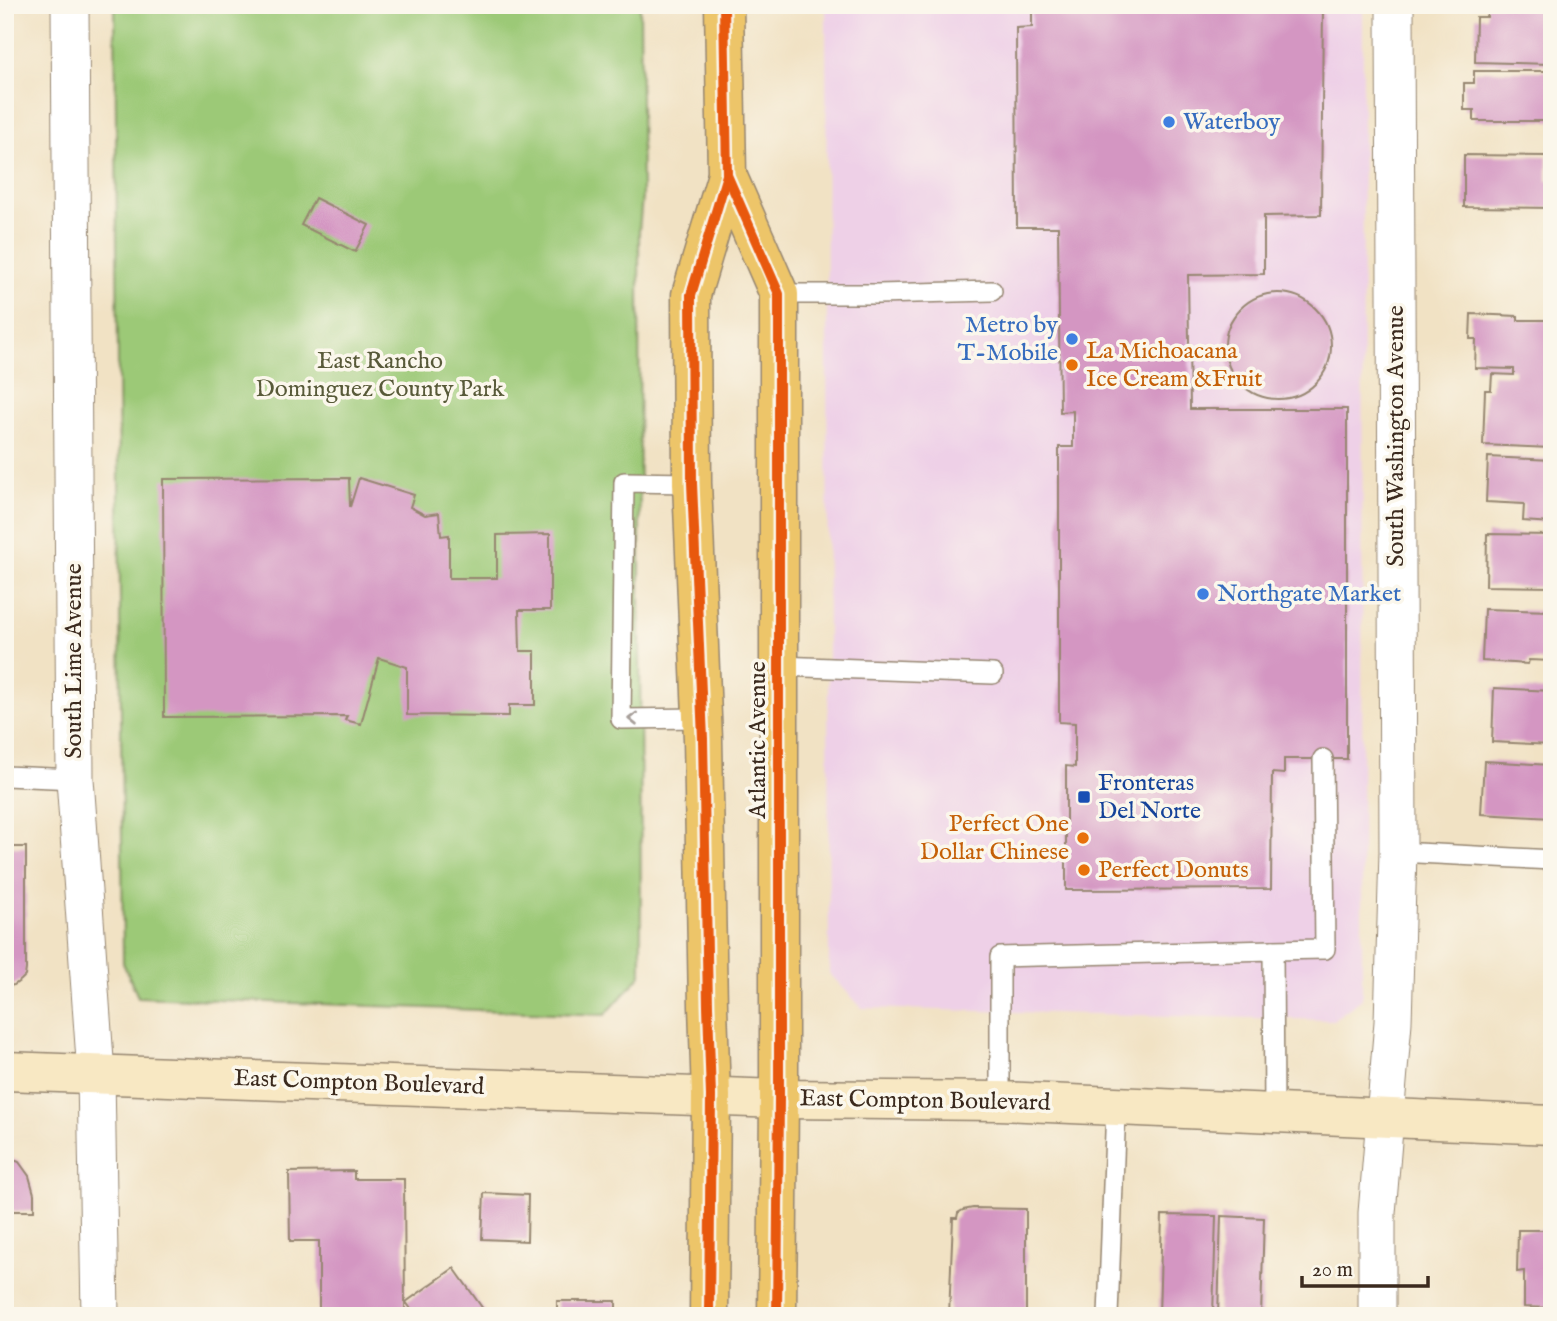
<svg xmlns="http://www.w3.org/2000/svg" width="1557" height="1321" viewBox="0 0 1557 1321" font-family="'IM FELL English',serif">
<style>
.built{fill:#eed0e7}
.green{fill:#9cc977;stroke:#6c7a4a;stroke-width:2}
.building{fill:#d496c2}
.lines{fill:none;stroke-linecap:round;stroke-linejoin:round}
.lane-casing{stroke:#968671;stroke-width:22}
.street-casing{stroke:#968671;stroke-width:39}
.secondary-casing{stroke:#968671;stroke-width:41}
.primary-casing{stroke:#968671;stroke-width:41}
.lane{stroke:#fff;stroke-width:19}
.street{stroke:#fff;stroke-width:37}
.secondary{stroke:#f8e8c3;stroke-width:38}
.primary{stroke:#edc569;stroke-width:38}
.cycleway-casing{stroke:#fbf7ec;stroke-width:15}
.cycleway{stroke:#e8590c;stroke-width:10}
.oneway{stroke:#a79f9a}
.shop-dot{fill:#3f7fe0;stroke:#fbf7ec;stroke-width:2.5}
.food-dot{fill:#e8710a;stroke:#fbf7ec;stroke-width:2.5}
.transit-dot{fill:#1a4fb4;stroke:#fbf7ec;stroke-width:2.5}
.labels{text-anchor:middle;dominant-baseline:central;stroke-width:7;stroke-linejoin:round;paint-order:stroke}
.shop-label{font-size:24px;fill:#366cbe;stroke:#fbf7ec;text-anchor:start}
.food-label{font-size:24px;fill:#c56008;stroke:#fbf7ec;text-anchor:start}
.park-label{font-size:24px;fill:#585a39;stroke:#fbf7ec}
.street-label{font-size:24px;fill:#3b2a1e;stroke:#fbf7ec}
.transit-label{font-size:24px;fill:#164399;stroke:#fbf7ec;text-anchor:start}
</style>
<rect width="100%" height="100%" fill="#fbf7ec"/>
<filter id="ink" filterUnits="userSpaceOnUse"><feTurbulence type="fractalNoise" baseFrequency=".0143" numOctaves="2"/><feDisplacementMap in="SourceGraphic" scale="14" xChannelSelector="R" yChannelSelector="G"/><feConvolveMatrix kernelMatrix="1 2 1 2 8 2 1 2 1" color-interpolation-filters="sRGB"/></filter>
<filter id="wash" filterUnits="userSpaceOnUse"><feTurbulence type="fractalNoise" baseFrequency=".00686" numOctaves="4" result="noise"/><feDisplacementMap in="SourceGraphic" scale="28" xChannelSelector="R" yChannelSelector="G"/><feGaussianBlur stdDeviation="1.57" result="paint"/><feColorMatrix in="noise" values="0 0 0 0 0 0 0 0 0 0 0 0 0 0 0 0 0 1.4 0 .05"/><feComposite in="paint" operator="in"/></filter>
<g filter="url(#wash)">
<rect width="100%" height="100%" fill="#f1e2c4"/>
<!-- built -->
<path class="built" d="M826,5h537l-1,994 -29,21 -471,-12 -33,-35z"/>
<!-- green -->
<path class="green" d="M115,5h525l2,192 -3,34 2,744 -36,40 -467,-18 -15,-34z"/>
<g id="blocks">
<!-- building -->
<g class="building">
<path d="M1032,5h291l-2,210 -57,1v58l-76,1 2,134h157v350h-63v15l-12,-1 -1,116 -205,1v-124l9,1v-44l-16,-1v-275h14v-36l-13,1 -2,-185h-41l-1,-199 16,-1z"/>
<path d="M1487,5h63l-1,59 -74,-2 1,-45h11z"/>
<path d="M1474,71h78v50h-78v-11h-10v-27h10z"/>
<path d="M1464,155l83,1v25h5v27l-88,-1z"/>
<path d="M315,198l54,27 -14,27 -54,-27z"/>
<circle cx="1278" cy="346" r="53"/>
<path d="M1471,314l47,2v4h34v52h-5l-1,25h6v51l-69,-3 2,-55h6l1,-16 22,1v-6l-39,-1 1,-29h-6z"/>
<path d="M1488,457l64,3v63l-29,-2 1,-17 -38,-2z"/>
<path d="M349,478l1,29 9,-29 55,17 -4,12 15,8 14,-2 2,23 8,-1v43h48v-43l53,-1v76h-31l1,41h15v54h-26v11l-102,-1v-48l-28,-9 -18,66 -16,-4 2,-4 -183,1 -1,-238z"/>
<path d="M1487,534l65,1v52l-66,-1z"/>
<path d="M1484,609l68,2v50l-23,-1 -1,4 -46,-3z"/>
<path d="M1494,688l58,3v54l-60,-3z"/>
<path d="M1484,761l66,4 -1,31h3v22l-71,-4z"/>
<path d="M5,847h21v122l-1,7 -4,4 -7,5 -6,1h-3z"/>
<path d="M5,1159h7l7,3 10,14 5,18v17h-29z"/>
<path d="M354,1171v8h50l1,137h-86v-75h-29l-1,-69z"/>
<path d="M484,1193l44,2 -1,46 -45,-2z"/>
<path d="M973,1208l53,1v107h-77l4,-98h4l1,-5 5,-3z"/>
<path d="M1162,1215l54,1 -3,100h-54z"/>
<path d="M1221,1216l43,2 -3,98h-43z"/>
<path d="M1518,1230h34v78l-28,-1v-36l-7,1z"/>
<path d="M454,1268l34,48h-72l-10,-14z"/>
<rect x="557" y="1301" width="59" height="15"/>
</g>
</g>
</g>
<g filter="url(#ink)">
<use href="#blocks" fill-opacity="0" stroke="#968671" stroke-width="2"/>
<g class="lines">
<!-- lane casing -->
<g class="lane-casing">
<g id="lane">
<path d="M779,294h99l114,-3"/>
<path d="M692,483l-68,-1 -3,237 80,-1"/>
<path d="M779,666l214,8"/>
<path d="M5,776l70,3"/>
<path d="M1398,852l154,8"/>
<path d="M1273,950l52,-1 -2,-190"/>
<path d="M1000,1101v-144l273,-7 1,163"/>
<path d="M1108,1316l8,-210"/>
</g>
</g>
<!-- street casing -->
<g class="street-casing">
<g id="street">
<path d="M70,5l5,774 21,295 4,242"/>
<path d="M1377,1316v-103l16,-191 5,-170 -3,-847"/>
</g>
</g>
<!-- secondary casing -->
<g class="secondary-casing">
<path id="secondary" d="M5,1071l774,28 221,2 552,24"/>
</g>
<!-- primary casing -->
<g class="primary-casing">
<g id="primary">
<path d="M727,175l52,119v805l-2,217"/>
<path d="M709,1316l2,-220 -3,-90 -5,-267 -11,-256 -1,-188 36,-120 -3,-170"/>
</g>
</g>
<!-- lane -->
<use href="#lane" class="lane"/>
<!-- street -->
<use href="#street" class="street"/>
<!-- secondary -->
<use href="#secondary" class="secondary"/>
<!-- primary -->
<use href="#primary" class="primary"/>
<!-- cycleway casing -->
<g class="cycleway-casing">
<g id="cycleway">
<path d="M727,175l52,119v805l-2,217"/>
<path d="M709,1316l2,-220 -3,-90 -5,-267 -11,-256 -1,-188 36,-120 -3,-170"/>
</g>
</g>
<!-- cycleway -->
<use href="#cycleway" class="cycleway"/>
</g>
<!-- one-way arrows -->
<defs><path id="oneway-chevron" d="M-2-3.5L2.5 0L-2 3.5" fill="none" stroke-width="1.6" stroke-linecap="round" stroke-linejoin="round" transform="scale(1.75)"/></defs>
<use class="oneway" href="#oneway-chevron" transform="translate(633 719) rotate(-179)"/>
</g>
<!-- markers -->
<g class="shop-dot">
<circle cx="1169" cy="122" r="7"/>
<circle cx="1072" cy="339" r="7"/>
<circle cx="1203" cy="594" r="7"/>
</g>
<g class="food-dot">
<circle cx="1072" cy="365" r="7"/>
<circle cx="1083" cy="838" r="7"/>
<circle cx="1084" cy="870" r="7"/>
</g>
<rect class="transit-dot" x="1077" y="790" width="14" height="14" rx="3.5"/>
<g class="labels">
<!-- shop labels -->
<g class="shop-label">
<text x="1183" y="122">Waterboy</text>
<text x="1058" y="325" text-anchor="end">Metro by<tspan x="1058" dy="28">T-Mobile</tspan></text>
<text x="1217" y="594">Northgate Market</text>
</g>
<!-- food labels -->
<g class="food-label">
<text x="1086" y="351">La Michoacana<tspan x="1086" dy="28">Ice Cream &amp;Fruit</tspan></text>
<text x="1069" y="824" text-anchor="end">Perfect One<tspan x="1069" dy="28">Dollar Chinese</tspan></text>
<text x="1098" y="870">Perfect Donuts</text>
</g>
<!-- park labels -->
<g class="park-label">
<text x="380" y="361">East Rancho<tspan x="380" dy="28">Dominguez County Park</tspan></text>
</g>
<!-- street labels -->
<g class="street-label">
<text transform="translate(1396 436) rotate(-90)">South Washington Avenue</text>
<text transform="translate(74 661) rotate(-90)">South Lime Avenue</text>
<text transform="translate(758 740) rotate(-90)">Atlantic Avenue</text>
<text transform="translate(359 1083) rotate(2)">East Compton Boulevard</text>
<text transform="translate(925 1101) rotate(1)">East Compton Boulevard</text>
</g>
<!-- transit labels -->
<g class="transit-label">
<text x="1098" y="783">Fronteras<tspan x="1098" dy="28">Del Norte</tspan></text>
</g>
</g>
<!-- margin -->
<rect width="1557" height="1321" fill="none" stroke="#fbf7ec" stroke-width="28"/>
<!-- scale -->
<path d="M1302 1276v10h126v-10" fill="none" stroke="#3b2a1e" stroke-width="3.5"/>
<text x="1312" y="1276" font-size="21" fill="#3b2a1e" stroke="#fbf7ec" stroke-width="5" paint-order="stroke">20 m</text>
</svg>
